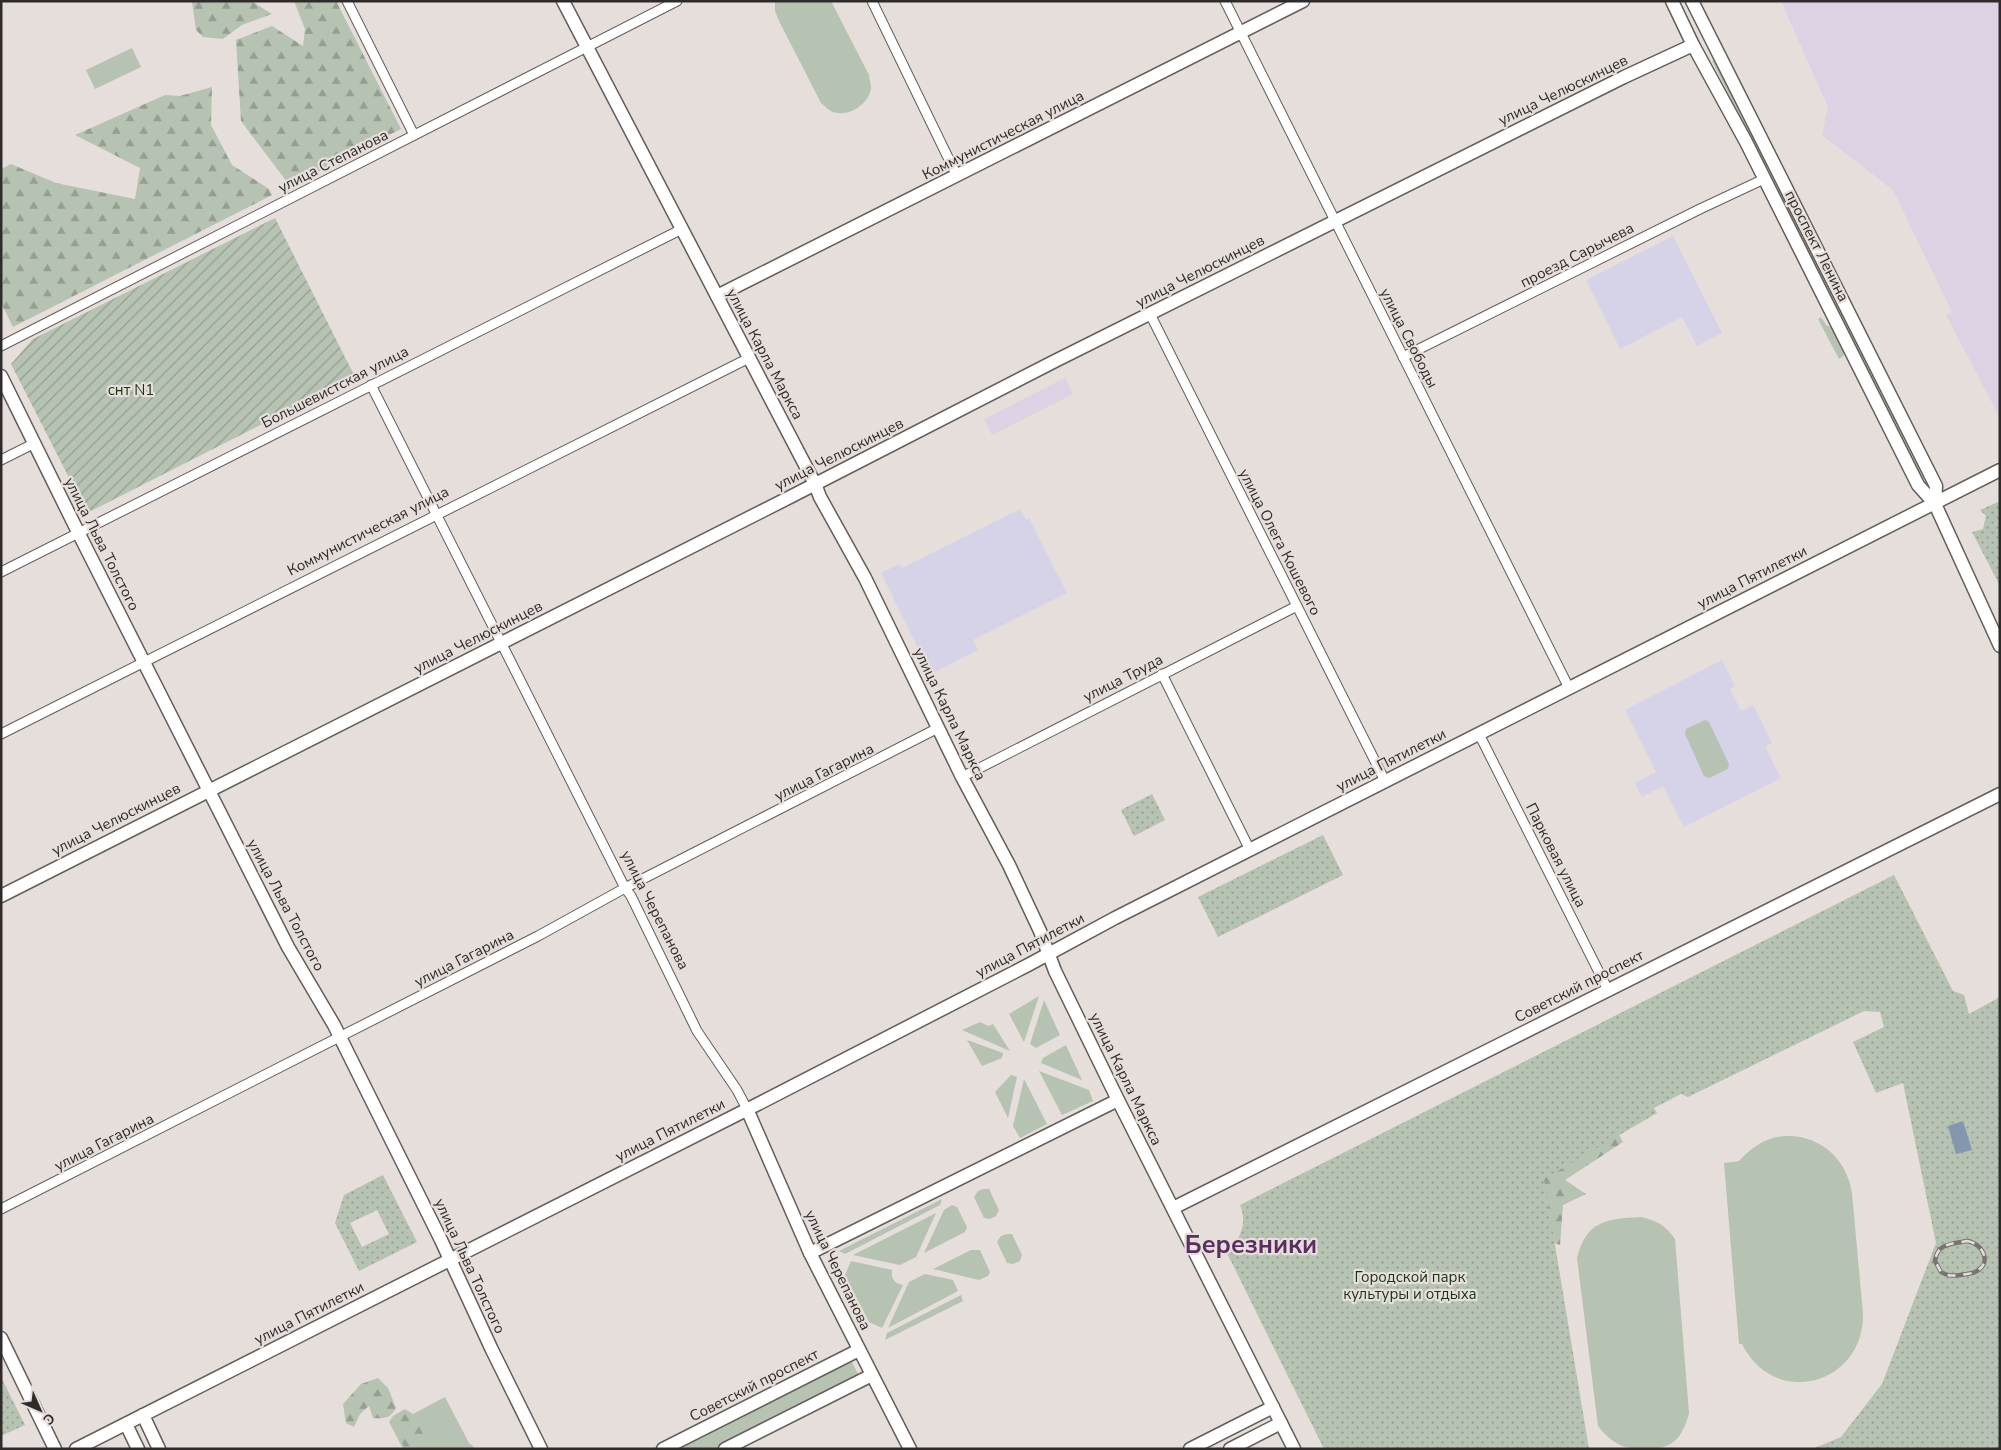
<svg xmlns="http://www.w3.org/2000/svg" width="2001" height="1450" viewBox="0 0 2001 1450" font-family="'Nunito Sans',sans-serif">
<style>
.education{fill:#d6d3e9}
.medical{fill:#ddd1e4}
.grass{fill:#b6c2b2}
.forest{fill:url(#forest-firs)}
.park{fill:url(#park-dots);fill-rule:evenodd}
.garden{fill:url(#garden-furrows)}
.water{fill:#8397ae}
.lines{fill:none;stroke-linecap:round;stroke-linejoin:round}
.street-casing{stroke:#635d59;stroke-width:11}
.secondary-casing{stroke:#635d59;stroke-width:15}
.street{stroke:#fff;stroke-width:9}
.secondary{stroke:#fff;stroke-width:12}
.rail-casing{stroke:#797472;stroke-width:4.5}
.rail{stroke:#e6deda;stroke-width:2.5;stroke-dasharray:8;stroke-linecap:butt}
.labels{text-anchor:middle;dominant-baseline:central;stroke-width:4.5;stroke-linejoin:round;paint-order:stroke}
.street-label{font-size:15px;fill:#2f2b2a;stroke:#e6deda}
.park-label{font-size:15px;fill:#1a3610;stroke:#e6deda}
.town-label{font-size:25px;font-weight:bold;fill:#5b2e61;stroke:#e6deda}
</style>
<defs>
<pattern id="forest-firs" width="22" height="20" patternUnits="userSpaceOnUse" patternTransform="scale(1.25)"><rect width="22" height="20" fill="#b6c2b2"/><path d="M5 1l3.5 6h-7zM16 11l3.5 6h-7z" fill="#949e91"/></pattern>
<pattern id="park-dots" width="8" height="8" patternUnits="userSpaceOnUse" patternTransform="scale(1.25)"><rect width="8" height="8" fill="#b6c2b2"/><path d="M2 2h.1M6 6h.1" fill="none" stroke="#949e91" stroke-width="1.8" stroke-linecap="round"/></pattern>
<pattern id="garden-furrows" width="10" height="10" patternUnits="userSpaceOnUse" patternTransform="scale(1.25)"><rect width="10" height="10" fill="#b6c2b2"/><path d="M-1 1l2-2M0 10L10 0M9 11l2-2" fill="none" stroke="#949e91"/></pattern>
</defs>
<rect width="100%" height="100%" fill="#e6deda"/>
<!-- education -->
<g class="education">
<path d="M1673,236l49,97 -25,13 -15,-29 -62,32 -34,-69z"/>
<path d="M1020,509l6,11 3,-2 38,75 -94,47 5,10 -47,24 -50,-101 18,-9 3,4z"/>
<path d="M1722,660l13,26 -5,3 11,22 12,-6 19,38 -7,4 16,31 -97,49 -21,-41 -21,11 -7,-14 21,-11 -31,-62z"/>
</g>
<!-- medical -->
<g class="medical">
<path d="M1781,1h219v417l-54,-103 6,-3 -59,-122 -71,-55 6,-28z"/>
<path d="M1065,378l8,16 -81,41 -8,-16z"/>
</g>
<!-- grass -->
<g class="grass">
<path d="M775,1h56l38,74c0,4 2,9 2,13 -2,15 -19,27 -33,25 -7,0 -12,-6 -17,-10l-42,-82 -4,-10z"/>
<path d="M132,48l9,19 -46,22 -9,-19z"/>
<path d="M1715,59l54,108 -4,-1 -53,-105z"/>
<path d="M1786,199l140,279 -4,2 -139,-280z"/>
<path d="M1821,317l5,8 9,4 11,21 -3,6 -4,3 -21,-40z"/>
<path d="M1705,720l4,2 20,42 -1,5 -19,9 -5,-2 -19,-42 1,-5z"/>
<path d="M1039,996l-15,46 -15,-28z"/>
<path d="M1044,1000l16,35 -24,13 -6,-4z"/>
<path d="M980,1022l8,4 5,-2 17,27 -48,-21z"/>
<path d="M967,1040l36,13 -1,5 -20,8z"/>
<path d="M1066,1045l16,35 -41,-17 2,-5z"/>
<path d="M1039,1071l50,19 4,11 -31,14z"/>
<path d="M1011,1075l6,2 -9,41 -13,-26z"/>
<path d="M1024,1079l23,45 -27,14 -7,-12z"/>
<path d="M1784,1136c36,-2 63,23 68,57l11,121c1,71 -89,95 -121,30h-3l-15,-181 15,-2c13,-14 26,-23 45,-25z"/>
<path d="M983,1189h6l10,21 -3,6 -6,3 -6,-1 -10,-21 4,-6z"/>
<path d="M942,1199l-2,6 -95,49 -6,-3z"/>
<path d="M952,1205l5,2 10,20 -2,5 -41,21 20,-43z"/>
<path d="M936,1213l-20,44 -16,8 -47,-10z"/>
<path d="M1641,1217c16,4 24,8 34,22l14,174c-7,26 -16,36 -44,36 -23,0 -32,-5 -47,-23l-21,-168c9,-37 29,-39 64,-41z"/>
<path d="M1007,1234h5l10,21 -2,6 -7,3 -6,-1 -10,-21 4,-6z"/>
<path d="M971,1250h9l10,22 -2,4 -9,4 -46,-11z"/>
<path d="M851,1261l41,9c-1,9 2,13 11,15l-21,43 -13,-6 -24,-47z"/>
<path d="M925,1274l28,6 5,11 -70,37 21,-46z"/>
<path d="M961,1295l2,6 -78,39 2,-7z"/>
<path d="M850,1358l10,20 -141,71h-48z"/>
<path d="M445,1397l24,46 7,6h-73l-14,-27 4,-6 12,-7 8,5z"/>
</g>
<!-- forest -->
<g class="forest">
<path d="M192,1h59l21,13 -30,11 -19,14 -20,-2 -7,-7z"/>
<path d="M294,1h42l65,128 -111,57 -49,-65 -5,-81 36,-14 31,20 2,-17z"/>
<path d="M212,87l-1,38 21,40 37,24 3,6 -259,132 -12,-24v-134l10,-5 45,19 79,16 5,-31 -65,-33 90,-40 15,1z"/>
<path d="M1615,1127l8,15 -58,38 21,14 -23,11 -3,40 -35,-12 -24,-26z"/>
<path d="M378,1378l10,10 8,20c-5,10 -12,11 -23,10l-4,-12 -9,8 -6,13 -8,-4 -3,-19 18,-20z"/>
<path d="M405,1412l20,9 -1,24 5,4h-24l-13,-29z"/>
</g>
<!-- park -->
<g class="park">
<path d="M2000,501v85l-28,-54 11,-3 3,-13 -6,-6z"/>
<path d="M1152,794l13,26 -31,16 -13,-26z"/>
<path d="M1323,835l20,40 -125,62 -20,-40z"/>
<path d="M1894,875l59,116 11,4 5,19 31,-17v452h-188l29,-12 41,-53 54,-141 -33,-160 -27,10 -23,-51 31,-15 -4,-15 -16,-1 -176,86 -7,-3 -27,14 3,5 -113,66 45,270h-265l-98,-198c16,-11 21,-29 14,-46z"/>
<path d="M383,1175l34,67 -58,29 -24,-48 9,-28zM377,1210l12,24 -27,13 -12,-24z"/>
<path d="M1,1377l24,48 -24,11z"/>
</g>
<!-- garden -->
<path class="garden" d="M275,218l80,159 -268,136 -76,-149 22,-25z"/>
<!-- water -->
<path class="water" d="M1963,1121l9,29 -16,4 -8,-28z"/>
<g class="lines">
<!-- street casing -->
<g class="street-casing">
<g id="street">
<path d="M347,1l67,134"/>
<path d="M872,1l85,175"/>
<path d="M1225,1l344,687"/>
<path d="M1150,314l235,467"/>
<path d="M1,346l676,-345"/>
<path d="M1403,357l297,-148 64,-30"/>
<path d="M371,385l254,503 6,8 66,135 40,59 10,19"/>
<path d="M1,460l32,-16"/>
<path d="M1,572l681,-343"/>
<path d="M1162,674l88,176"/>
<path d="M1,734l748,-376"/>
<path d="M1479,734l129,256"/>
<path d="M962,777l335,-171"/>
<path d="M1,1209l537,-273 87,-48 313,-160"/>
</g>
</g>
<!-- secondary casing -->
<g class="secondary-casing">
<g id="secondary">
<path d="M563,1l252,483 5,13 45,81 97,199 47,88 31,66 15,40 63,129 176,349"/>
<path d="M1672,1l21,44 53,97 172,343 17,19 65,142"/>
<path d="M1692,1l244,485 -1,18"/>
<path d="M717,296l586,-295"/>
<path d="M1,376l77,156 210,415 46,78 107,215 51,110 49,99"/>
<path d="M1,896l791,-400 263,-135 569,-284 69,-32"/>
<path d="M747,1109l63,144 100,196"/>
<path d="M1173,1208l827,-414"/>
<path d="M810,1253l308,-153"/>
<path d="M1,1338l54,111"/>
<path d="M143,1415l16,34"/>
<path d="M126,1424l12,25"/>
<path d="M76,1449l680,-344 272,-140 87,-47 885,-448"/>
<path d="M663,1449l196,-99"/>
<path d="M725,1449l147,-74"/>
<path d="M1190,1449l83,-42"/>
<path d="M1230,1449l51,-26"/>
</g>
</g>
<!-- street -->
<use href="#street" class="street"/>
<!-- secondary -->
<use href="#secondary" class="secondary"/>
<!-- rail casing -->
<g class="rail-casing">
<path id="rail" d="M1967,1241c16,2 26,23 8,31 -4,2 -11,2 -15,3 -8,1 -13,1 -19,-3l-6,-11c2,-18 17,-17 32,-20z"/>
</g>
<!-- rail -->
<use href="#rail" class="rail"/>
</g>
<g class="labels">
<!-- street labels -->
<g class="street-label">
<text transform="translate(1563 90) rotate(-26)">улица Челюскинцев</text>
<text transform="translate(1003 135) rotate(-27)">Коммунистическая улица</text>
<text transform="translate(333 161) rotate(-27)">улица Степанова</text>
<text transform="translate(1817 246) rotate(63)">проспект Ленина</text>
<text transform="translate(1577 255) rotate(-27)">проезд Сарычева</text>
<text transform="translate(1200 271) rotate(-27)">улица Челюскинцев</text>
<text transform="translate(1409 338) rotate(63)">улица Свободы</text>
<text transform="translate(765 354) rotate(62)">улица Карла Маркса</text>
<text transform="translate(335 387) rotate(-27)">Большевистская улица</text>
<text transform="translate(839 454) rotate(-27)">улица Челюскинцев</text>
<text transform="translate(368 531) rotate(-27)">Коммунистическая улица</text>
<text transform="translate(1280 542) rotate(63)">улица Олега Кошевого</text>
<text transform="translate(102 544) rotate(63)">улица Льва Толстого</text>
<text transform="translate(1752 577) rotate(-27)">улица Пятилетки</text>
<text transform="translate(478 637) rotate(-27)">улица Челюскинцев</text>
<text transform="translate(1123 678) rotate(-27)">улица Труда</text>
<text transform="translate(950 714) rotate(64)">улица Карла Маркса</text>
<text transform="translate(1391 760) rotate(-27)">улица Пятилетки</text>
<text transform="translate(824 772) rotate(-27)">улица Гагарина</text>
<text transform="translate(116 819) rotate(-27)">улица Челюскинцев</text>
<text transform="translate(1556 855) rotate(63)">Парковая улица</text>
<text transform="translate(286 905) rotate(62)">улица Льва Толстого</text>
<text transform="translate(655 910) rotate(63)">улица Черепанова</text>
<text transform="translate(1030 945) rotate(-28)">улица Пятилетки</text>
<text transform="translate(464 958) rotate(-27)">улица Гагарина</text>
<text transform="translate(1579 986) rotate(-27)">Советский проспект</text>
<text transform="translate(1126 1079) rotate(64)">улица Карла Маркса</text>
<text transform="translate(670 1130) rotate(-27)">улица Пятилетки</text>
<text transform="translate(104 1142) rotate(-27)">улица Гагарина</text>
<text transform="translate(470 1266) rotate(65)">улица Льва Толстого</text>
<text transform="translate(838 1270) rotate(64)">улица Черепанова</text>
<text transform="translate(309 1313) rotate(-27)">улица Пятилетки</text>
<text transform="translate(754 1385) rotate(-27)">Советский проспект</text>
</g>
<!-- park labels -->
<g class="park-label">
<text x="131" y="390">снт N1</text>
<text x="1410" y="1277">Городской парк<tspan x="1410" dy="17">культуры и отдыха</tspan></text>
</g>
<!-- town labels -->
<g class="town-label">
<text x="1251" y="1245">Березники</text>
</g>
</g>
<!-- border -->
<rect width="2001" height="1450" fill="none" stroke="#2f2b2a" stroke-width="5"/>
<!-- north arrow -->
<g transform="translate(40 1410) rotate(135)" stroke="#e6deda" stroke-width="4" paint-order="stroke">
<path d="M0-4L9 19L0 12L-9 19Z" fill="#2f2b2a"/>
<text y="-8" font-size="14" font-weight="bold" text-anchor="middle" fill="#2f2b2a">С</text>
</g>
</svg>
